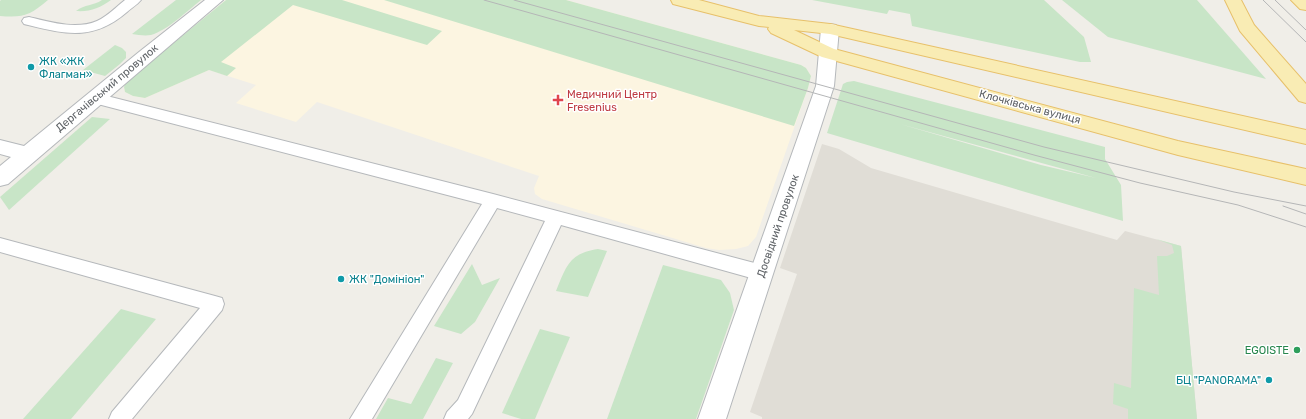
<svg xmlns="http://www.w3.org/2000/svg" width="1306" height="419" viewBox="0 0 1306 419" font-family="Rubik,sans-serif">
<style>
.commercial{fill:#fcf5e1}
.education{fill:#e0ddd6}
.green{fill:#c8e5c7;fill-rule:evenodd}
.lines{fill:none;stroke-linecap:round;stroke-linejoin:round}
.service-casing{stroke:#b5b8bb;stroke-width:2}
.minor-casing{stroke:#b5b8bb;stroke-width:2}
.primary-casing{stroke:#e7c06a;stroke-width:2}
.service{fill:#fff;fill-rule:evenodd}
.minor{fill:#fff;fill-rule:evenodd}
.primary{fill:#f9ecb4;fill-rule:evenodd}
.tram{stroke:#b5b6b7;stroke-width:1}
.culture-dot{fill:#0f9aa8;stroke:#fff;stroke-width:1.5}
.health-dot{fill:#e0444e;stroke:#fff;stroke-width:1.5}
.leisure-dot{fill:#2e9e5b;stroke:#fff;stroke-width:1.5}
.labels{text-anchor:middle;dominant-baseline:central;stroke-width:3;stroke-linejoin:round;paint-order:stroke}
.culture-label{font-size:11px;fill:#0d838f;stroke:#fff;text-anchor:start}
.street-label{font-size:11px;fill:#5f6367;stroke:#fff}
.health-label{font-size:11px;fill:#be3a42;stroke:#fff;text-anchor:start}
.leisure-label{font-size:11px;fill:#27864d;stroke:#fff;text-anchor:end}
</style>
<rect width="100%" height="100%" fill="#f0eee8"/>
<!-- commercial -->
<path class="commercial" d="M226,0h340l235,65 5,3 5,8 -3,12 -52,149 -8,9 -12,3 -17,1 -13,-2 -164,-49 -7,-5 -1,-6 5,-12 -222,-74 -21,20 -60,-19 20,-18 -47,-15 -64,28 -12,-2 -8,-4 -1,-5z"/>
<!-- education -->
<path class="education" d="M822,144l17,5 32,19 246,72 8,-9 56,15 16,173h-435v-2l-12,-5 47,-138 -17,-6z"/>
<!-- green -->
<g class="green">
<path d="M1,0h47c-18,15 -24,18 -48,16v-15z"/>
<path d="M102,0h9c-11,8 -21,12 -35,11 9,-7 17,-5 26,-11z"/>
<path d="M176,0h25c-14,11 -33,30 -50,35 -6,1 -13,0 -19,-1z"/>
<path d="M226,0h116l100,31 -15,14 -134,-40 -72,57 15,6 -9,8 -18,-6 -64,28 -12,-2 -8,-4 -1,-5 2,-5z"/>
<path d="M384,0h182l235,65 5,3 5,8 -3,12 -14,38z"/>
<path d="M812,0h232l40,37 7,25h-11l-168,-36 -2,-12 -21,-4 -2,4z"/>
<path d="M1062,0h135l69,79 -158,-42z"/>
<path d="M115,45l7,3 4,4v6l-6,6 -15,12 -22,-6z"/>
<path d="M854,81l251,66v12l16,26 2,36 -296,-88 16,-49 4,-2zM900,124l196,54 -55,-13z"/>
<path d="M92,117l18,2 -101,91 -9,-13z"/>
<path d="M1156,239l25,7 16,173h-69v-10l-15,-5 1,-21 17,5 3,-100 25,7 -2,-39h10l7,-3 -2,-8z"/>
<path d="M598,249l9,2 -19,46 -32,-6c10,-24 13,-38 42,-42z"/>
<path d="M472,264l10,21 18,-7 -25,44 -14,12 -27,-8z"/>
<path d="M663,265l58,15 9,13 4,17 -38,109h-89z"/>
<path d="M121,309l35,10 -85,100h-48z"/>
<path d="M540,329l30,8 -35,82h-14l-19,-6z"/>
<path d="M436,358l17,5 -30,56h-47l12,-21 23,6z"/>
</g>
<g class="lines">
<!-- service casing -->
<g class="service-casing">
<g id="service">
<path d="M125,0h16c-4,5 -10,8 -14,12 -35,30 -62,22 -103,12l-2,-3 2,-3 5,-1c21,5 47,13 68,4 11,-5 19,-14 28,-21z"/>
<path d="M95,93l398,101 269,71 6,3 3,5 -3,5 -6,3 -201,-56 -89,189 -4,5h-24l3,-7 11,-12 87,-179 -48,-13 -125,211h-22l132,-215 -392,-102 -2,-4 2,-4z"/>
<path d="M0,238l215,58 7,2 2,6 -2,6 -90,109h-23l3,-7 88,-104 -200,-56z"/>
</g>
</g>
<!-- minor casing -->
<g class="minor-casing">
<g id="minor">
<path d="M205,0h18l-215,184 -8,2v-20l11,-9 -11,-3v-14l24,6 115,-94z"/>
<path d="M830,24l6,1 3,4 -5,57 -108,333h-28l118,-333 5,-57 3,-4z"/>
</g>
</g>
<!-- primary casing -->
<g class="primary-casing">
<g id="primary">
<path d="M671,0h28l60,16 71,8 476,106v14l-476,-110 -36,-4 40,19 344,92 128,28v16l-128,-30 -356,-98 -51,-24 -3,-4 1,-2 -10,-1 -86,-22z"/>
<path d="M1225,0h16l13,25 52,59v19l-7,-2 -59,-70z"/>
<path d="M1291,0h15v10l-6,-1z"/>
</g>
</g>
<!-- service -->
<use href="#service" class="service"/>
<!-- minor -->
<use href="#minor" class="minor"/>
<!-- primary -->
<use href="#primary" class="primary"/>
<!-- tram -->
<g class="tram">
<path d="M484,0l550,155 106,28 98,22 68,22"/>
<path d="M514,0l530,147 190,45 72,14"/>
<path d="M1263,0l43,42"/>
<path d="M1275,0l31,30"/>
<path d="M1283,206l23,8"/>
</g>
</g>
<!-- markers -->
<g class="culture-dot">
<circle cx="31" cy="67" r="4"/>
<circle cx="341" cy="279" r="4"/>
<circle cx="1269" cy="380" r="4"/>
</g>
<path class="health-dot" d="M556 94h4v4h4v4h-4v4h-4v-4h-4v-4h4z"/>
<circle class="leisure-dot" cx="1297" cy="350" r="4"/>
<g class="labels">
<!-- culture labels -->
<g class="culture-label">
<text x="39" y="61">ЖК «ЖК<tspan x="39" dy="13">Флагман»</tspan></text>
<text x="349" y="279">ЖК "Домініон"</text>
<text x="1261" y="380" text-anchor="end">БЦ "PANORAMA"</text>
</g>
<!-- street labels -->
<g class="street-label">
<text transform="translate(107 88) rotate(-40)">Дергачівський провулок</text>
<text transform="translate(1030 107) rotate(15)">Клочківська вулиця</text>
<text transform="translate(778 226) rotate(-71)">Досвідний провулок</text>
</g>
<!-- health labels -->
<g class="health-label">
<text x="567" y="94">Медичний Центр<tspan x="567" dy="13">Fresenius</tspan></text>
</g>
<!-- leisure labels -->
<g class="leisure-label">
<text x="1289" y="350">EGOISTE</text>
</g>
</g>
</svg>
